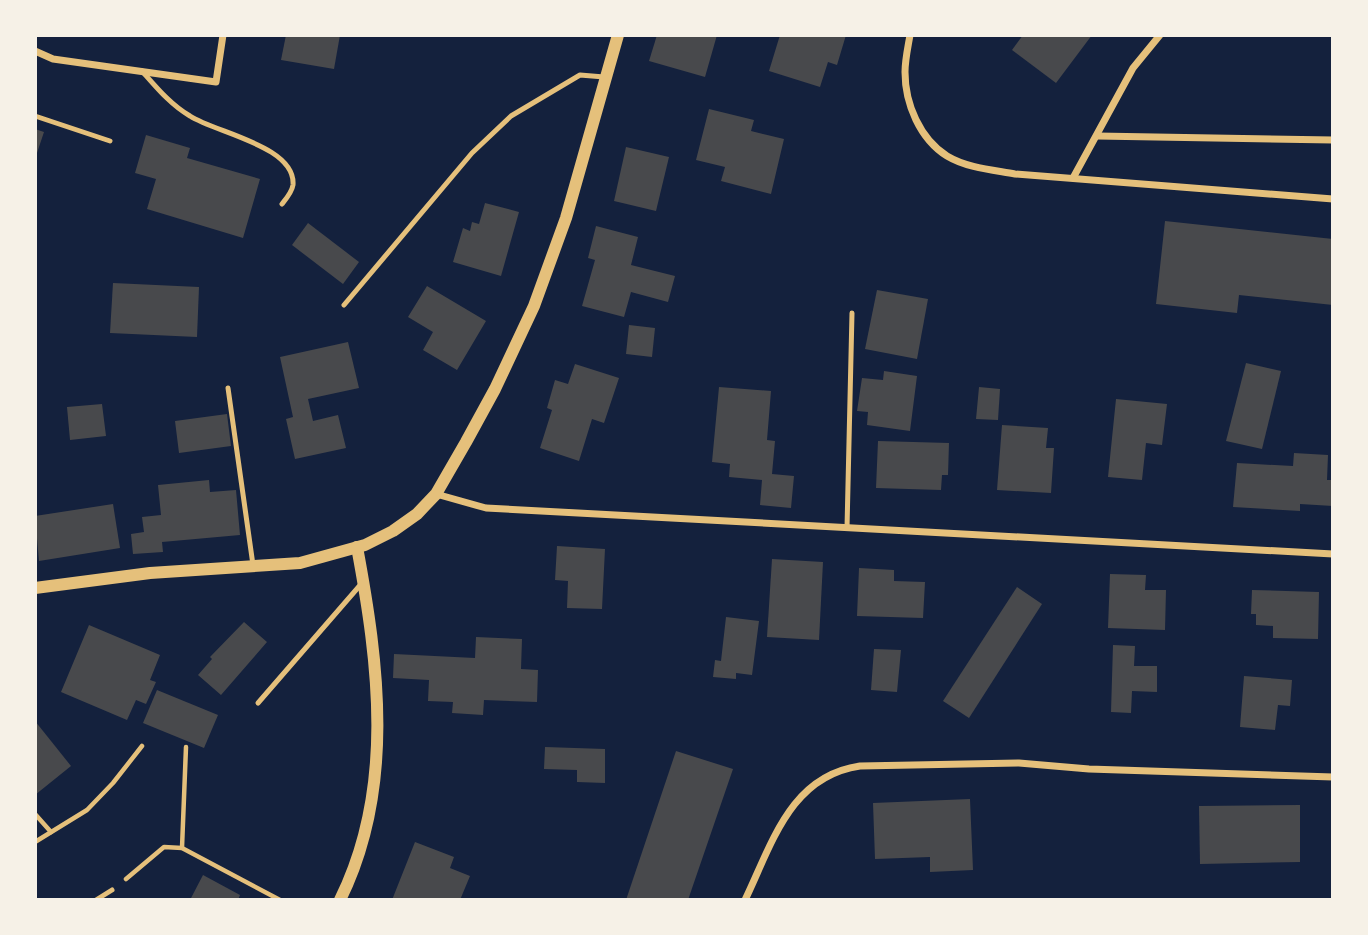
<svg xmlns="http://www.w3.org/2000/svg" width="1368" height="935" viewBox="0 0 1368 935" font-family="Overpass,sans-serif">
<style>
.building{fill:#48494c}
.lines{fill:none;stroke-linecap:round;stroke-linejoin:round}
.path{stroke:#e5c07b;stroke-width:4.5}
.service{stroke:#e5c07b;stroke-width:5}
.minor{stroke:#e5c07b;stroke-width:7}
.tertiary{stroke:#e5c07b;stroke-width:12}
</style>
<rect width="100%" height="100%" fill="#14213d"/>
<!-- building -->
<g class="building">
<path d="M286,35h54l-6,34 -53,-9z"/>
<path d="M657,35h60l-12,42 -56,-16z"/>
<path d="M780,35h66l-9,30 -9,-3 -8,25 -51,-16z"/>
<path d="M1023,35h69l-36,48 -44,-33z"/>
<path d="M709,109l45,11 -3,11 33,8 -13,55 -50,-13 4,-14 -29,-7z"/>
<path d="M35,129l9,3 -9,27z"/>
<path d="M146,135l44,13 -3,10 73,21 -17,59 -96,-29 9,-30 -21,-6z"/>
<path d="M626,147l43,10 -13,54 -42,-10z"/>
<path d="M485,203l34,9 -18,64 -48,-14 10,-34 7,3 2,-9 7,2z"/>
<path d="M1165,221l168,18v66l-94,-10 -2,18 -81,-9z"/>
<path d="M308,223l51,39 -16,22 -51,-39z"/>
<path d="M596,226l42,11 -7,28 44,11 -7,26 -37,-10 -7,25 -42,-11 13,-46 -7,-2z"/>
<path d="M113,283l86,4 -2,50 -87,-4z"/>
<path d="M427,286l59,35 -29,49 -34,-20 10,-18 -25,-15z"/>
<path d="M877,290l51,9 -11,60 -52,-10z"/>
<path d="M629,325l26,3 -3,29 -26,-3z"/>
<path d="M348,342l11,46 -51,11 5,22 25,-6 8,33 -51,11 -9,-40 7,-2 -13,-60z"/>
<path d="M1246,363l35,8 -19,78 -36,-8z"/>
<path d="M575,364l44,14 -15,45 -12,-4 -13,42 -39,-13 12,-38 -5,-2 8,-28 13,4z"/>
<path d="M884,371l33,5 -7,55 -43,-6 1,-13 -11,-1 5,-33 21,2z"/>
<path d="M719,387l52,4 -4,49 8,1 -3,33 22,2 -3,32 -31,-3 2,-25 -33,-3 1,-13 -18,-2z"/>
<path d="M979,387l21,2 -2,31 -22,-1z"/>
<path d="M1116,399l51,5 -5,41 -16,-2 -4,37 -34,-3z"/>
<path d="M102,404l4,32 -36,4 -3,-33z"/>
<path d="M227,414l4,32 -52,7 -4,-32z"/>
<path d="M1002,425l46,3 -2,20h8l-3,45 -54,-3z"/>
<path d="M878,441l71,2 -1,32h-6l-1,15 -65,-2z"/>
<path d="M1294,453l34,2 -1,25h6v26l-33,-2v7l-67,-4 4,-44 56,3z"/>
<path d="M209,480l1,12 26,-2 4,45 -78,7 1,10 -30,2 -2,-20 13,-2 -2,-15 19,-2 -3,-30z"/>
<path d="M113,504l7,44 -81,13 -4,-45z"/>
<path d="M557,546l48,3 -3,60 -35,-1 1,-27 -13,-1z"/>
<path d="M772,559l51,3 -4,78 -52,-3z"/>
<path d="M859,568l35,2v11l31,1 -2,36 -66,-2z"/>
<path d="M1110,574l36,1 -1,15h21l-1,40 -57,-2z"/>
<path d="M1017,587l25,17 -73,114 -26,-17z"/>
<path d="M1252,590l67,2 -1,47 -45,-1v-12l-17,-1v-11h-5z"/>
<path d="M726,617l33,4 -7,54 -16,-2v6l-23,-2 2,-17 6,1z"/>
<path d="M244,622l23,20 -46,53 -23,-20 14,-16 -2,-2z"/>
<path d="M89,625l71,30 -10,25 6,2 -10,22 -10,-4 -9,20 -66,-28z"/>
<path d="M476,637l46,2 -1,30 17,1 -1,32 -53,-2 -1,15 -31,-2 1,-11 -25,-1 1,-21 -36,-2 1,-24 81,4z"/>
<path d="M1113,645l22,1 -1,20h23v26l-25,-1 -1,22 -20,-1z"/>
<path d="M874,649l27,1 -4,42 -26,-2z"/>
<path d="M1244,676l48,4 -2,26 -12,-1 -3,25 -35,-3z"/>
<path d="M157,690l61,25 -14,33 -61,-25z"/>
<path d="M35,721l36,45 -36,29z"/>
<path d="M545,747l60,2v34l-28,-1v-12l-33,-1z"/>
<path d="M676,751l57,18 -45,131h-62z"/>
<path d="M970,799l3,71 -43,2v-15l-55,2 -2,-56z"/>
<path d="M1300,805v57l-100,2 -1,-58z"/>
<path d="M415,842l39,15 -4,11 20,8 -10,24h-68z"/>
<path d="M203,875l37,20 -2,5h-48z"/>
</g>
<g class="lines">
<!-- path -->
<g class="path">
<path d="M35,814l16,18"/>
<path d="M35,842l52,-32 26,-27 29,-37"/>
<path d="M182,848l4,-101"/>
<path d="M126,879l38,-32 18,1 98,52"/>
</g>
<!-- service -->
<g class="service">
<path d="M142,71c15,17 29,34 48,45 26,17 106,30 103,69 -1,7 -7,14 -11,19"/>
<path d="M35,116l75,25"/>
<path d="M344,305l128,-152 39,-37 69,-41 24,2"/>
<path d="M228,388l25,177"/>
<path d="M847,528l5,-215"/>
<path d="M258,703l104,-120"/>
<path d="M96,900l16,-10"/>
</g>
<!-- minor -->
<g class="minor">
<path d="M910,35c-2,12 -5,25 -5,37 0,32 15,67 42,84 20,12 46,14 68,18l318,25"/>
<path d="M35,51l18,8 163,23 7,-47"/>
<path d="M1097,136l236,4"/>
<path d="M1073,178l60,-110 27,-33"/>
<path d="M436,494l50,14 847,46"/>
<path d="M745,900c27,-56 45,-124 115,-134l159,-3 70,6 244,8"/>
</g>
<!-- tertiary -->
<g class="tertiary">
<path d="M35,588l115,-15 150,-10 65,-18 28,-14 24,-17 19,-20 30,-52 29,-53 39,-83 32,-88 52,-183"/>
<path d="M340,900c55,-111 39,-235 17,-353"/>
</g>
</g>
<!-- border -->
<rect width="1368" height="935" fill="none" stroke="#f6f1e7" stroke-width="74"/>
</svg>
